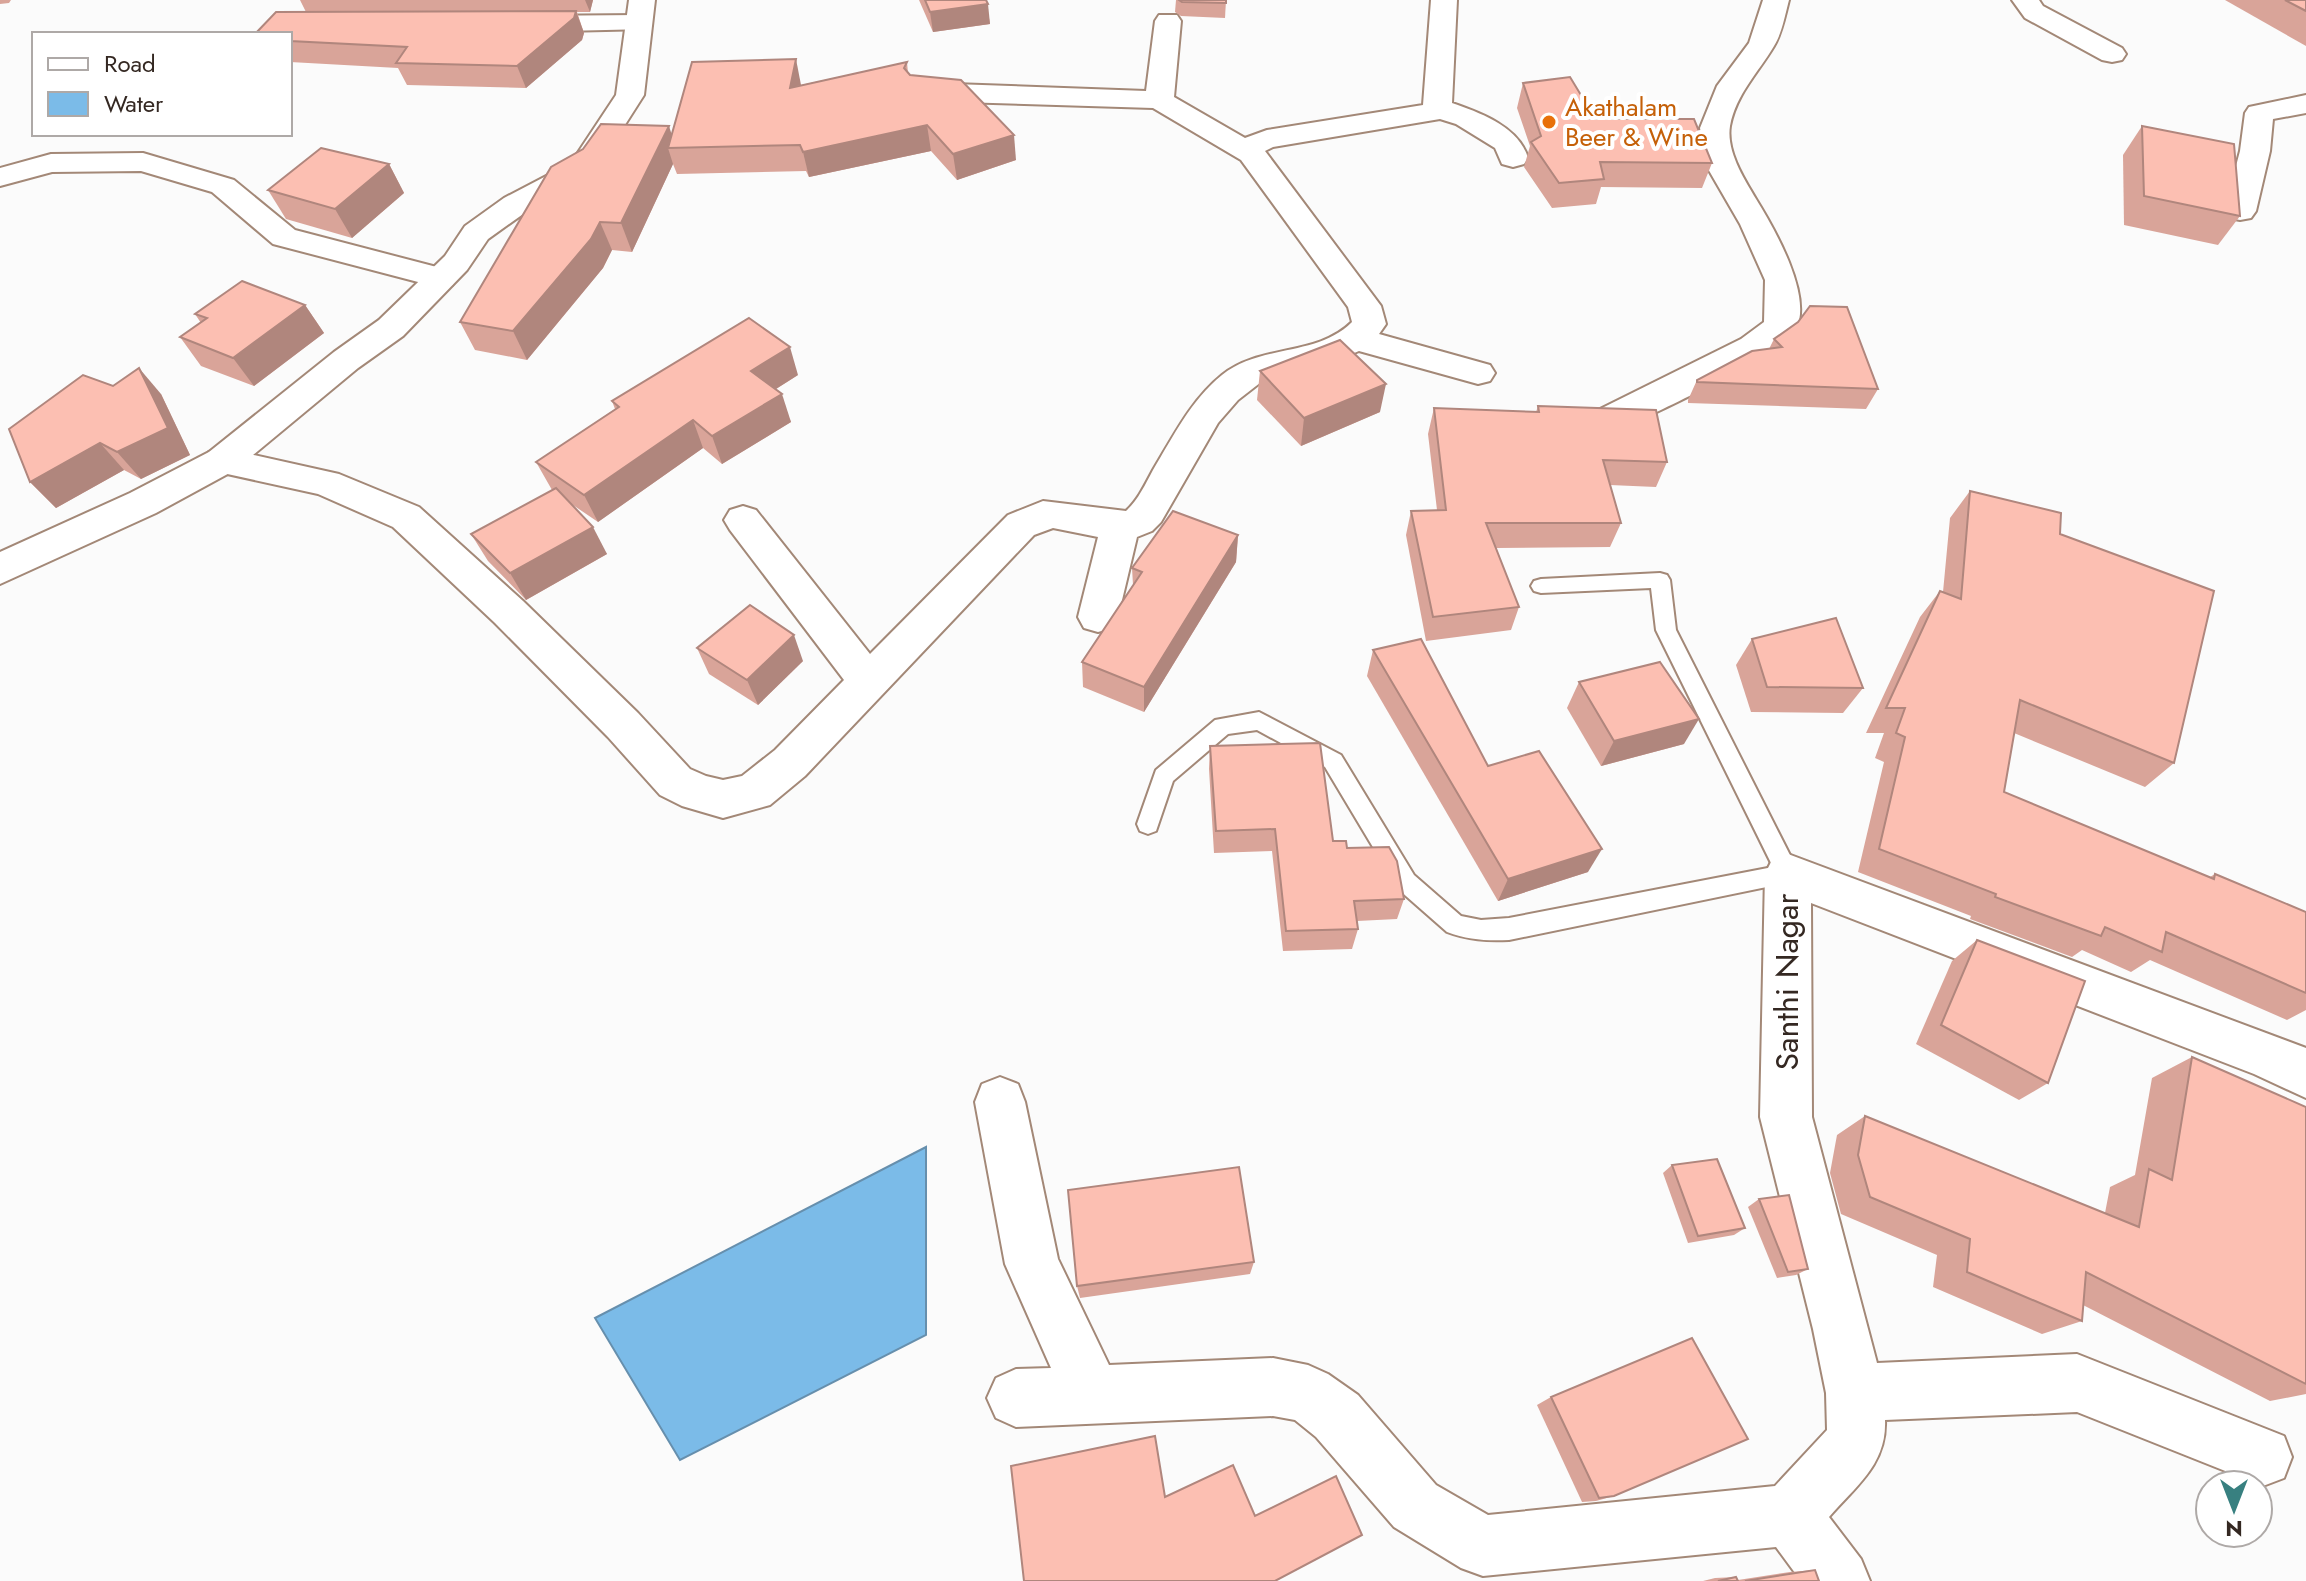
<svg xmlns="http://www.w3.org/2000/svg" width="2306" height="1581" viewBox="0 0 2306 1581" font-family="Jost,sans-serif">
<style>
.water{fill:#7bbbe8;stroke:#668fad;stroke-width:2}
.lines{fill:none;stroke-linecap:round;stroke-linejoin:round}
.service-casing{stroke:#a38877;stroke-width:4}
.minor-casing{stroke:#a38877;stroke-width:4}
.tertiary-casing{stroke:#a38877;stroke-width:4}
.service{fill:#fff;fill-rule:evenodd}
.minor{fill:#fff;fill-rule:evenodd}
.tertiary{fill:#fff;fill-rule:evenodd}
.wall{fill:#d9a499}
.shaded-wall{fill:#b0867d}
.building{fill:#fcbfb2;stroke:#b0867d;stroke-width:2}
.food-dot{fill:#e8710a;stroke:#fff;stroke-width:3}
.labels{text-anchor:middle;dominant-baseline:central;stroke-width:8;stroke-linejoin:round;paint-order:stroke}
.far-food-label{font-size:26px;fill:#c56008;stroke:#fff;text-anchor:start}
.street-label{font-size:32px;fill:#342822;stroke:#fff}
</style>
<rect width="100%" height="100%" fill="#fbfbfb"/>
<!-- water -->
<path class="water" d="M926,1147v188l-246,125 -85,-142z"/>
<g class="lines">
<!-- service casing -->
<g class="service-casing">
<path id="service" d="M1660,573l7,2 3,5 6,50 120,237 3,7 -3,7 -287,59c-22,1 -41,0 -62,-8l-49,-43 -73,-122 -68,-37 -29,4 -55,47 -17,50 -8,3 -8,-3 -3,-7 19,-54 59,-50 44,-8 82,43 73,120 47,41 20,4 28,-2 264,-51 -117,-237 -5,-42 -110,5 -7,-2 -3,-5 3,-5 7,-2z"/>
</g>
<!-- minor casing -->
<g class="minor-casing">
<g id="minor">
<path d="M1431,0h26l-5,103c29,10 67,24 76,55l-4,6 -11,3 -11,-3 -7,-16 -39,-24 -16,-5 -167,28 -8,4 116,155 5,18 -7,10 111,31 5,8 -5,8 -12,3 -119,-33 -24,10 -70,18 -27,21 -20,23 -57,99 -9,9 -15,6 -19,80 -6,11 -14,4 -14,-4 -6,-11 20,-80 -45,-9 -19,7 -229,241 -35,29 -47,13 -41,-12 -22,-11 -52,-58 -113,-114 -102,-96 -75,-33 -109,-24 -5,-9 5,-9 13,-4 117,26 80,33 104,94 115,112 52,56 16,7 17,4 19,-4 33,-26 69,-70 -114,-150 -6,-10 6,-10 13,-4 13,4 114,144 138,-139 35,-14 83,10c12,-11 19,-26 27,-41 20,-33 38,-70 69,-95 38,-31 95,-18 130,-53l-4,-15 -107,-147 -88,-52 -228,-7 -10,-3 -4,-6 4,-6 10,-3 221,8 9,-70 4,-6h18l4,6 -7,76 71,41 22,-8 156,-25z"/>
<path d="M1763,0h26c-4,15 -7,33 -15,46 -16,27 -38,48 -44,80 -4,25 14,53 26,73 18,29 57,97 40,130 -14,27 -142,83 -174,100l-13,3 -13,-3 -5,-9 5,-9 145,-72 23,-17 1,-42 -25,-56 -33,-57 -7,-39 17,-42 32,-43z"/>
<path d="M2012,0h27l4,6 79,42 4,6 -4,6 -10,2 -10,-2 -77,-42z"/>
<path d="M639,15l9,2 4,6 -4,6 -127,3 -9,-2 -4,-6 4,-6 9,-2z"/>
<path d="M2306,95v18l-33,6 -3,32 -14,60 -5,7 -11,2 -11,-2 -5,-7 16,-60 5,-38 4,-6z"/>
<path d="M143,153l91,27 61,50 157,41 5,7 -5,7 -11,3 -168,-44 -61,-52 -71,-21 -89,1 -52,14v-18l51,-14z"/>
<path d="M1788,854l518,194v50l-52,-24 -443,-171 1,214 65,246 200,-9 207,82 8,21 -8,21 -21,8 -186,-74 -192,8c2,44 -29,66 -56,97l32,42 9,22h-69l-25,-34 -293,29 -22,-8 -67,-41 -78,-90 -21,-17 -22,-4 -257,11 -20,-9 -9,-20 9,-20 20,-9 35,-1 -46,-104 -30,-162 7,-18 18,-7 18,7 7,18 33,157 51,106 164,-7 35,7 20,9 30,21 78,90 52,30 287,-29 52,-56 -1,-37 -13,-64 -53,-212 5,-243 7,-14z"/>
</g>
</g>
<!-- tertiary casing -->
<g class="tertiary-casing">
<path id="tertiary" d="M629,0h26l-11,95 -51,80 -67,37 -38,27 -21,31 -64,66 -45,32 -123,102 -79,43 -156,71v-32l130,-59 79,-41 125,-100 45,-32 66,-64 20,-30 39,-28 67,-35 45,-68z"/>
</g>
<!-- service -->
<use href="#service" class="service"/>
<!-- minor -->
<use href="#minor" class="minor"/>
<!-- tertiary -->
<use href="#tertiary" class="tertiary"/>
</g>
<!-- wall -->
<g class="wall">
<path d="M0,0h11l-2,3 -9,1z"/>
<path d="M300,0h293l-3,12h-13l7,21 -2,7 -56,48 -119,-3 -9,-17 -108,-6v-28l16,-22z"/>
<path d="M919,0h67l4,24 -57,8z"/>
<path d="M1176,0h50l-1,18 -44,-2 -6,-4z"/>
<path d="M2225,0h81v46z"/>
<path d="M907,62l1,11 108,87 -59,20 -26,-29 -122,26 -3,-6 -129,3 -4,-10 -41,88 -20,-2 -9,18 -76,92 -52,-10 -15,-28 212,-187 129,-50z"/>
<path d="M1523,83l67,36 122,44 -10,25 -101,-1 -5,17 -44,4 -28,-41 6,-21 -13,-38z"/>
<path d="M2142,126l98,90 -22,29 -94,-20 -1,-70z"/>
<path d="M389,164l15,29 -52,45 -66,-19 -18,-29z"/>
<path d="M305,305l19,28 -70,53 -53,-20 -21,-29 21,-14 -6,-9z"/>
<path d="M1774,339l104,50 -12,20 -178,-6v-3l9,-20 72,-31z"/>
<path d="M1260,371l120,41 -79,34 -44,-46z"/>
<path d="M798,375l-22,14 15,33 -69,42 -19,-16 -105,74 -28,-19 37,51 -81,46 -38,-39 -17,-27 81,-44 -16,-28 79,-53 -3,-8z"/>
<path d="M161,394l29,61 -49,24 -17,-9 -68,38 -26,-26z"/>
<path d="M1538,406l129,56 -11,25 -46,-2 11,38 -11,24 -114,1 23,59 -8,23 -85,11 -20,-106 5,-24 26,-1 -9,-76 6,-26 102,4z"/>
<path d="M1970,491l90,43 114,229 -29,24 -131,-54 -10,59 206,85 5,-3 91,38v98l-19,10 -137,-60 -19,12 -49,-22 -10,7 -102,-38 1,-3 -113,-44 26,-110 -9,-4 9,-25h-18l54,-116 20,-26 3,1 7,-74z"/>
<path d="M1238,535l-2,27 -92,150 -61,-25 -1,-25 51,-77 -1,-17z"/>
<path d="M1752,639l111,49 -20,25 -92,-1 -15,-47z"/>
<path d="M697,648l106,13 -45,44 -49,-31z"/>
<path d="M1373,650l115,116 100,106 -90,29 -131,-225z"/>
<path d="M1579,682l105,62 -83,22 -34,-58z"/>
<path d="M1210,746l123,95 14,7 57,51 -7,20 -40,2 1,8 -6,20 -69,2 -11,-100 -58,2 -5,-84z"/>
<path d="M1977,940l71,143 -29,17 -103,-56 36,-83z"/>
<path d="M2192,1057l114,50v287l-36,7 -187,-96 -1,16 -40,13 -109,-47 4,-32 -96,-41 -11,-41 7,-38 28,-19 240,97 5,-26 25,-12 17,-97z"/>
<path d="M1672,1165l73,63 -11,7 -46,8 -25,-70z"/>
<path d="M1759,1199l49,70 -12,6 -19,3 -29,-71z"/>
<path d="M1254,1262l-4,12 -170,24 -3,-12z"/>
<path d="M1551,1397l63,99 -18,5 -14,1 -45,-97z"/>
<path d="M1815,1570l4,11h-116l12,-3 21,-1 2,3 52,-8z"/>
</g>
<!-- shaded-wall -->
<g class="shaded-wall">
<path d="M585,0h8l-3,12z"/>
<path d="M988,4l2,20 -57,8 -3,-20z"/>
<path d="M576,11l8,22 -2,7 -56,48 -9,-22z"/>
<path d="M796,59l5,26 -11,3z"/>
<path d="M927,125l4,26 -122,26 -6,-25z"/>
<path d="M669,126l7,22h-8l5,16 -41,88 -11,-29z"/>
<path d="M1014,135l2,25 -59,20 -4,-26z"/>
<path d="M389,164l15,29 -52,45 -17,-29z"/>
<path d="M600,222l12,28 -9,18 -76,92 -14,-29z"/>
<path d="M305,305l19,28 -70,53 -21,-28z"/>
<path d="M790,347l8,28 -38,24 -9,-28z"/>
<path d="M139,368l22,26 29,61 -49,24 -24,-27z"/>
<path d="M1386,384l-6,28 -79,34 3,-28z"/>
<path d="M782,394l9,28 -69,42 -10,-28z"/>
<path d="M693,420l10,28 -105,74 -14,-27z"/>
<path d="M100,443l24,27 -68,38 -26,-26z"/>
<path d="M593,527l14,27 -81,46 -16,-27z"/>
<path d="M1238,535l-2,27 -92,150v-25z"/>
<path d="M794,635l9,26 -45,44 -11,-25z"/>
<path d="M1699,719l-15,25 -83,22 13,-25z"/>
<path d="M1602,849l-14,23 -90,29 10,-22z"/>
</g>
<!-- building -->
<g class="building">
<path d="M925,0h61l2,4 -58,8z"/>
<path d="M1179,0h47v3l-44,-1z"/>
<path d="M2285,0h21v11z"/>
<path d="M576,11l-2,7 -57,48 -121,-3 11,-16 -117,-6v-7h-35l21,-22z"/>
<path d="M796,59l-6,29 117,-26 -3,6 6,7 51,5 53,55 -61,19 -26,-29 -124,27 -3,-7 -132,3 24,-86z"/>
<path d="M1570,77l17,28 3,14h104l18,44 -112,-1 4,17 -45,4 -28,-41 10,-6 -18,-53z"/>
<path d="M601,124l68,2 -48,97 -21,-1 -9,17 -78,92 -53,-9 91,-155 32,-18z"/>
<path d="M2142,126l92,18 6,72 -96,-20z"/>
<path d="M321,148l68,16 -54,45 -67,-19z"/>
<path d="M242,281l63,24 -72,53 -53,-21 27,-19 -12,-4z"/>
<path d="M1810,306l37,1 31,82 -181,-7v-2l55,-29 30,-4 -8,-8 24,-17z"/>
<path d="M749,318l41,29 -39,24 31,23 -70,42 -19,-16 -109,75 -48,-33 83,-55 -7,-6z"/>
<path d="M1340,340l46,44 -82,34 -44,-47z"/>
<path d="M139,368l29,60 -51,24 -17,-9 -70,39 -21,-53 74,-54 30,11z"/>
<path d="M1538,406l118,4 11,52 -64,-2 18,63h-135l33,84 -86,10 -22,-106 35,-1 -12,-102 105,4z"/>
<path d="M556,488l37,39 -83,46 -39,-39z"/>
<path d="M1970,491l91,22 -1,21 154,57 -40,172 -154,-63 -16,92 210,87 1,-5 91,38v81l-140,-61 -4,20 -57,-25 -4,9 -106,-39 1,-3 -117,-45 26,-112 -9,-4 9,-25h-19l54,-117 21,8z"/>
<path d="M1173,511l65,24 -94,152 -62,-25 60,-90 -10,-4z"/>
<path d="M750,605l44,30 -47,45 -50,-32z"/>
<path d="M1836,618l27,70 -96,-1 -15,-48z"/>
<path d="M1421,639l67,127 51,-15 63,98 -94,30 -135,-229z"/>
<path d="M1660,662l39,57 -85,22 -35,-59z"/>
<path d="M1320,743l13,98h13l1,7 42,-1 8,14 7,38 -50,2 4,28 -72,2 -11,-102 -59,2 -6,-85z"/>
<path d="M1977,940l108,41 -37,102 -107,-58z"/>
<path d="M2192,1057l114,50v277l-220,-112 -4,49 -115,-49 3,-33 -100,-42 -12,-42 7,-39 274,111 10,-58 23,11z"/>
<path d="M1717,1159l28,69 -47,8 -26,-71z"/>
<path d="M1239,1167l15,95 -177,24 -9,-96z"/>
<path d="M1789,1195l19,74 -20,3 -29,-73z"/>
<path d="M1692,1338l56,101 -134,57 -15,2 -48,-101z"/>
<path d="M1155,1436l10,61 68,-32 22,51 81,-40 26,59 -87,46h-251l-13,-115z"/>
<path d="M1815,1570l4,11h-74z"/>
<path d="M1736,1577l2,4h-20z"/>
</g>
<!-- markers -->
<circle class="food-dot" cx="1549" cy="122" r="8"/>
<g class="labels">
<!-- far-food labels -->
<g class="far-food-label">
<text x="1565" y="107">Akathalam<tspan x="1565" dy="30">Beer &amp; Wine</tspan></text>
</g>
<!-- street labels -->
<g class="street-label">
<text transform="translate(1787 982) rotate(-90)">Santhi Nagar</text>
</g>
</g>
<!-- legend -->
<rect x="32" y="32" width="260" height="104" fill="#ffffff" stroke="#aea9a7" stroke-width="2"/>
<rect x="48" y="58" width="40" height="12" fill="#ffffff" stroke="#aea9a7" stroke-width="2"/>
<text x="104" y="72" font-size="24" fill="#342822">Road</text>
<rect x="48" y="92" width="40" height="24" fill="#7bbbe8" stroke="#aea9a7" stroke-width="2"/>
<text x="104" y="112" font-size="24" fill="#342822">Water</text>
<!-- north arrow -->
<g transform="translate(2234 1509) rotate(180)"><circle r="38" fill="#ffffff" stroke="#aea9a7" stroke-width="2"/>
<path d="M0-6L14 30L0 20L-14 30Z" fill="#388080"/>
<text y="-12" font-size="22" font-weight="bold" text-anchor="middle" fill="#342822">N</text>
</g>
</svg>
